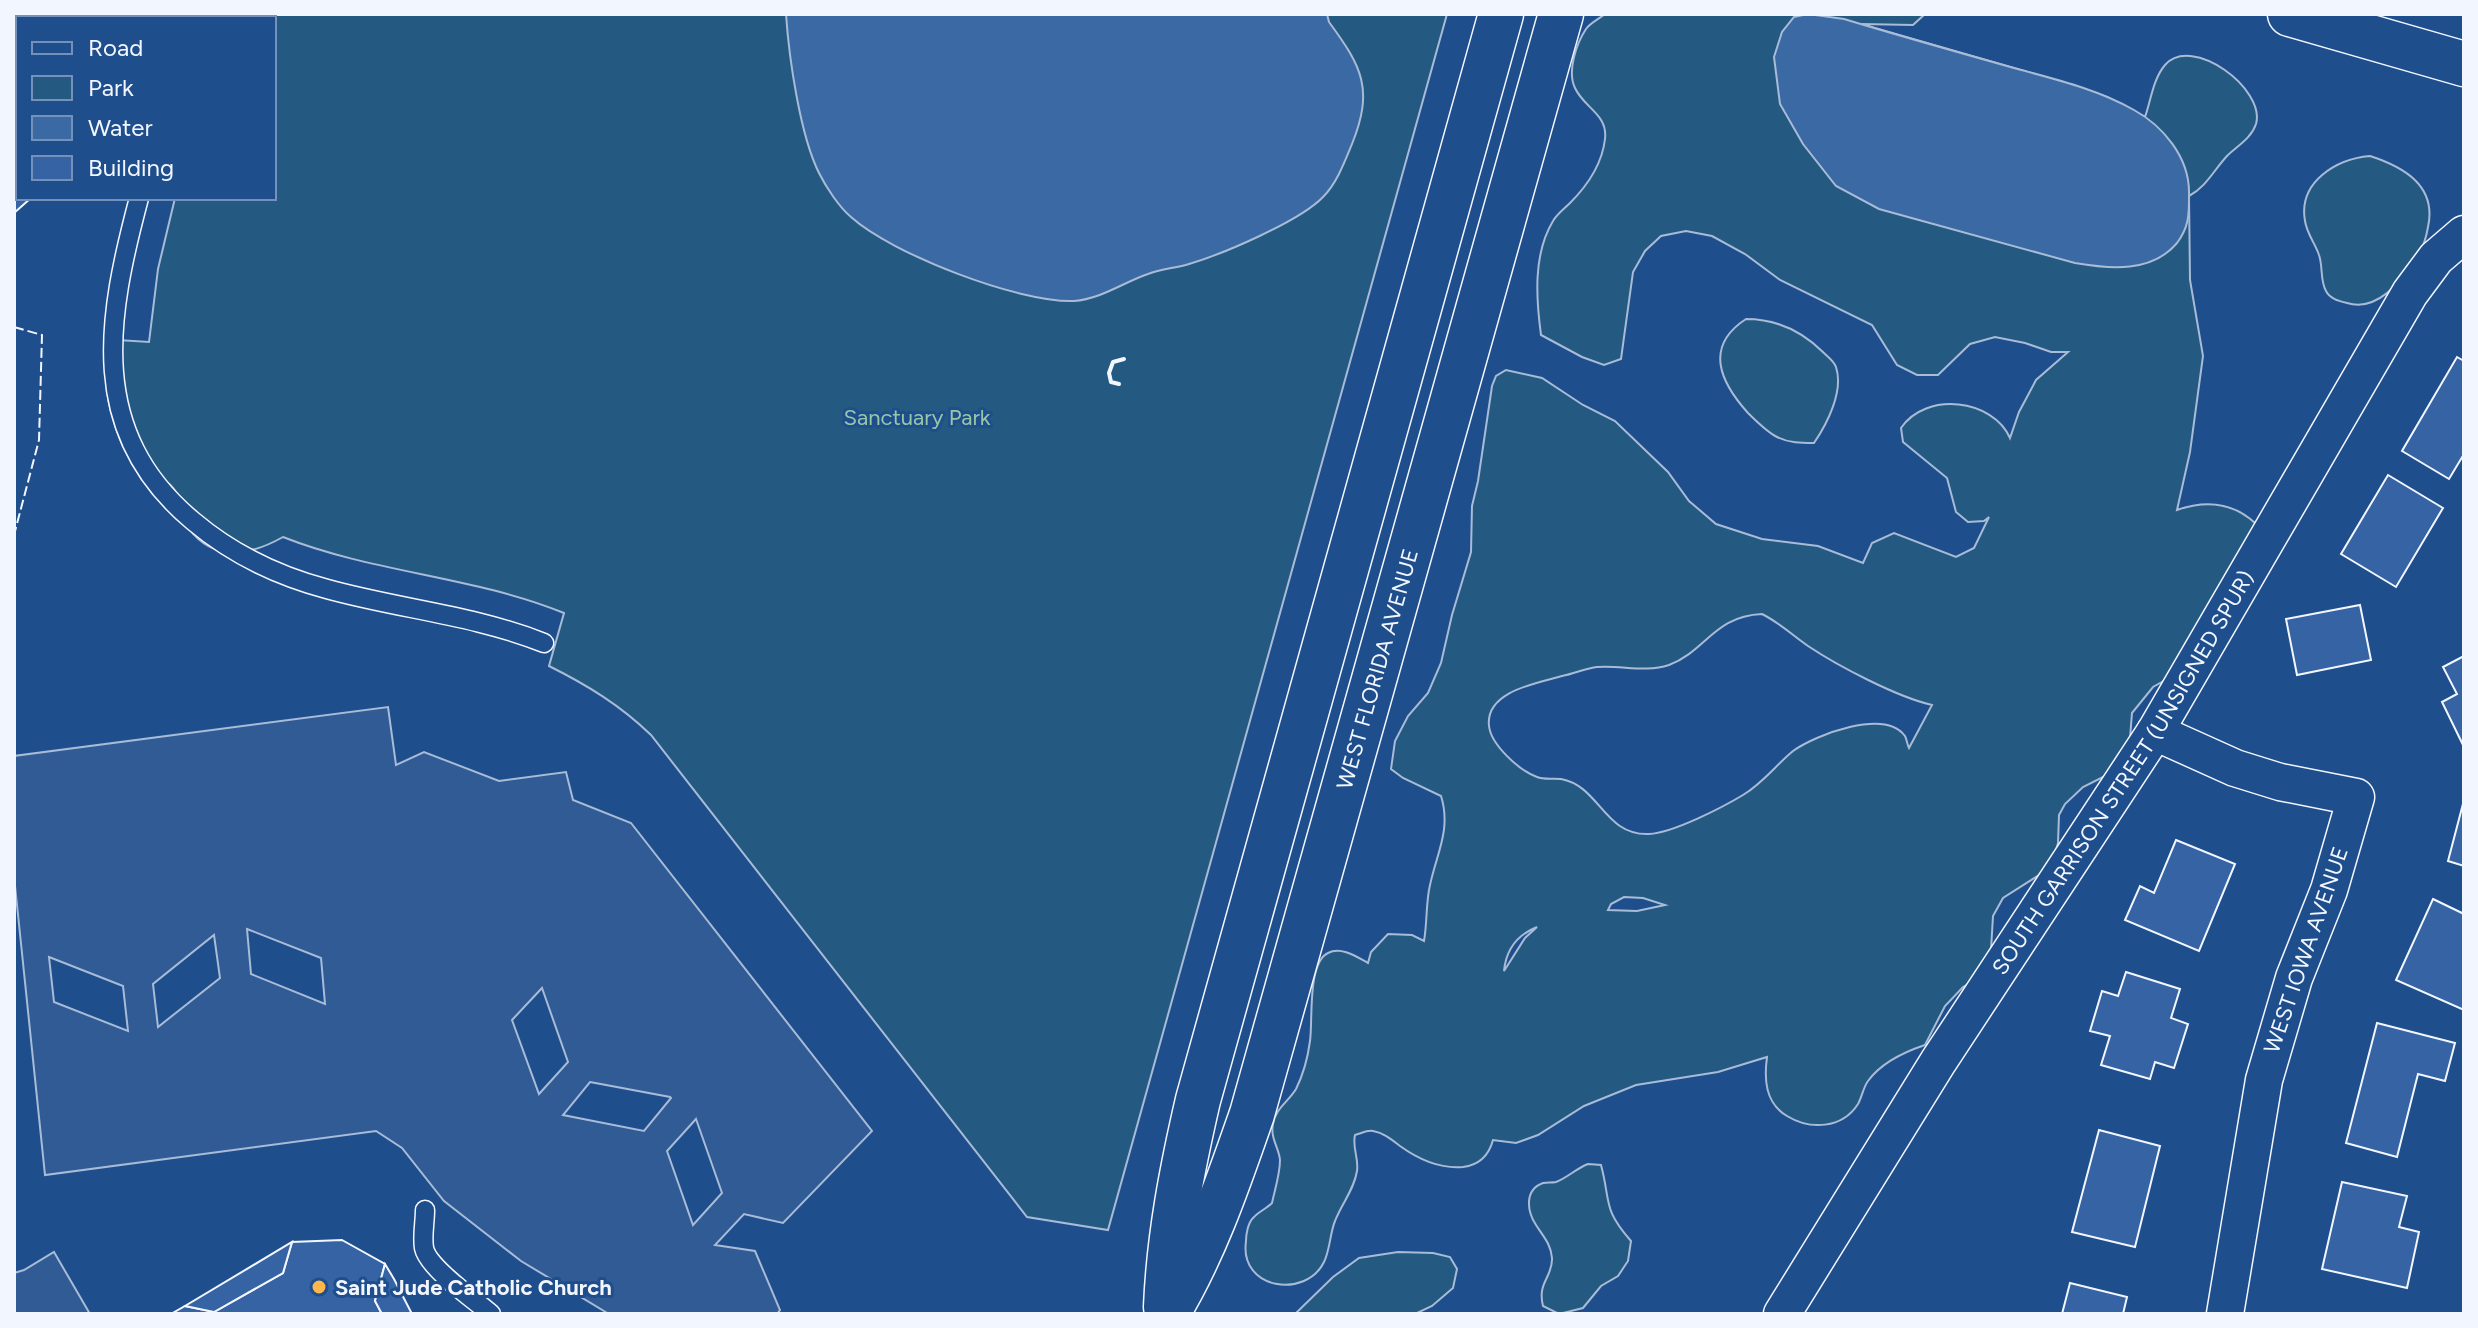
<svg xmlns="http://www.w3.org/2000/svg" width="2478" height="1328" viewBox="0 0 2478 1328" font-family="Figtree,sans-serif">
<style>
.green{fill:#245a82;stroke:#a8bbd7;stroke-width:2;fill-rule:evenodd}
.parking{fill:#305b95;stroke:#a8bbd7;stroke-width:2;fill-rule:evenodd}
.water{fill:#3b69a3;stroke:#a8bbd7;stroke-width:2}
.building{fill:#3563a3;stroke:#f2f6ff;stroke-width:2}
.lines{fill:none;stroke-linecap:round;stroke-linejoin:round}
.service-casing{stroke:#f2f6ff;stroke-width:21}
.minor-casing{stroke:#f2f6ff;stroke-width:39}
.tertiary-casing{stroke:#f2f6ff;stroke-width:47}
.secondary-casing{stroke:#f2f6ff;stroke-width:47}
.service{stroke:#1f4e8c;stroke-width:18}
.minor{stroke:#1f4e8c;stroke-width:36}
.tertiary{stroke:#1f4e8c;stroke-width:44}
.secondary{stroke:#1f4e8c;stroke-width:44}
.fence{stroke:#f2f6ff;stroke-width:2;stroke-dasharray:10 4;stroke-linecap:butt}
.wall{stroke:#f2f6ff;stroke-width:4}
.poi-dot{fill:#ffb74d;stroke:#1f4e8c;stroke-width:3}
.labels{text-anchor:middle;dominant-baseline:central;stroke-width:6;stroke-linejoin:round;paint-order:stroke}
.park-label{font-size:22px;fill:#97c8a6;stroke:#1f4e8c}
.street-label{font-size:22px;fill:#f2f6ff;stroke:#1f4e8c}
.poi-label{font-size:22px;font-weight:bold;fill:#f2f6ff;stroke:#1f4e8c;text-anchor:start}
</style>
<rect width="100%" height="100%" fill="#1f4e8c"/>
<!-- green -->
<g class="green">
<path d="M230,14h1217l-339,1216 -81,-13 -376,-482c-31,-30 -64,-50 -102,-69l15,-53c-91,-37 -190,-40 -281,-76 -32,18 -68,26 -94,-8 -8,-11 -7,-29 -15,-40 -9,-13 -27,-11 -37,-21 -17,-17 -33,-69 -30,-92 1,-12 7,-25 11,-36l31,2 9,-73 17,-71h99v-180h-45z"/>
<path d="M1605,14h320l-12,11 -52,-1 215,62 31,11 38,20c6,-17 8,-38 20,-52 27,-31 101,24 91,59 -5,15 -19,22 -29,32 -13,14 -21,31 -38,40l1,84 13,76 -13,96 -13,58c28,-10 55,-8 78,13l-1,21 -76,129 -25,14 -21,26 -2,25 -13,32 -34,17 -18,17 -6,11 -1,28 -4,14 -15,18 -36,23 -10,18 -2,34 -15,30 -13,7 -18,19 -20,39c-21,7 -44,18 -57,36 -5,7 -6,16 -10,23 -16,25 -48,26 -71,12 -22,-13 -23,-37 -20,-59l-49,15 -82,13 -52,21 -46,29 -22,8 -23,-3c-4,15 -14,25 -30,27 -23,2 -45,-8 -63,-21 -9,-7 -16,-13 -27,-15 -6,-1 -11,2 -18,4 -3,13 4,23 2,36 -3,19 -15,32 -22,50 -5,12 -5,29 -11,41 -18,37 -85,28 -78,-21 0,-7 2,-18 7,-23 5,-6 13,-9 19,-15 3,-14 8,-29 8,-43 -1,-12 -10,-22 -7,-36 2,-15 16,-23 23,-35 7,-14 12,-33 14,-48 3,-20 -3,-78 18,-88 13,-7 29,4 40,10l3,-11 17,-18 24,1 12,6c3,-17 2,-34 5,-51 6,-34 23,-59 12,-94l-38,-18 -12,-9 4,-28 13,-25 20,-23 13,-30 11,-48 19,-63 1,-46 6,-25 14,-95 4,-10 10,-6 36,8 41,27 32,16 53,51 21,29 27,23 46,15 56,7 45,17 9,-20 22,-10 62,24 18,-9 15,-31 -5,4 -16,1 -12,-10 -9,-34 -44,-36 -2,-14c25,-37 92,-29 109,10l9,-26 17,-32 32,-28h-17l-26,-9 -30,-6 -25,7 -32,31h-21l-20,-10 -25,-40 -92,-45 -35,-26 -33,-18 -26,-5 -25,5 -16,15 -12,21 -12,87 -17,6 -22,-8 -41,-22c-5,-37 -8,-81 12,-114 4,-7 12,-13 17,-18 18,-18 32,-38 35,-64 3,-25 -21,-31 -30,-51 -8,-16 1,-44 11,-59 4,-6 13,-10 19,-15zM1762,614c18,9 30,21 46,32 30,20 89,51 124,59l-23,43c-2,-4 -2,-8 -4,-12 -20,-28 -90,-1 -112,15 -17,14 -30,32 -50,44 -20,12 -70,38 -94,39 -45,2 -49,-48 -88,-55 -8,-1 -17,1 -24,-2 -17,-6 -46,-32 -48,-51 -4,-35 49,-43 73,-50 12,-2 24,-8 35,-9 25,-2 48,6 72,-2 37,-14 45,-49 93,-51zM1624,897l19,1 22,7 -28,6 -29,-1 3,-6zM1537,927l-12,11 -21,33c2,-21 13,-36 33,-44z"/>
<path d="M2370,156c34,11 67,30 58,71 -2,12 -6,24 -13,34 -16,22 -38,51 -68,42 -8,-2 -17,-4 -21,-12 -6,-10 -3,-25 -7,-36 -4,-12 -12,-21 -14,-34 -7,-39 31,-62 65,-65z"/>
<path d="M1746,319c30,0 56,12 78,34 4,4 10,8 12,14 8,24 -9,57 -22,76 -13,0 -25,0 -37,-6 -10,-5 -21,-16 -29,-24 -27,-30 -45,-66 -2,-94z"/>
<path d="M1588,1164l13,1c10,37 1,43 30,76l-3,20 -10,15 -17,10 -18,22 -24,6 -16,-8c-6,-24 10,-29 9,-48 -1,-14 -9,-22 -16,-33 -9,-14 -12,-35 7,-42 4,-1 9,0 13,-1 11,-4 21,-14 32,-18z"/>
<path d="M1398,1252l35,1 17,4 7,12 -4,19 -21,18 -17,8h-120l38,-37 26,-19z"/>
</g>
<!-- parking -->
<g class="parking">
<path d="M388,707l8,58 28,-13 75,29 67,-9 7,28 58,23 241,308 -89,92 -39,-9 -29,31 40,6 25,59 -3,4h-168l-88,-53 -77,-60 -42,-53 -26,-17 -331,44 -31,-299v-120zM247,929l74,29 4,46 -74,-30zM214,935l6,43 -62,49 -5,-43zM49,957l74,29 5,45 -74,-29zM542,988l26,74 -29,32 -27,-74zM590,1082l80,15 1,1 -27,33 -81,-16zM696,1119l26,74 -29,32 -26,-74z"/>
<path d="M54,1252l36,62h-76v-41l10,-3z"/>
</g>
<!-- water -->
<g class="water">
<path d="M786,14h541l2,8c33,45 45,67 23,122 -7,17 -15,39 -29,53 -23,24 -100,57 -134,67 -13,4 -28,5 -41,10 -24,8 -47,25 -74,27 -55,2 -182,-47 -223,-84 -12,-10 -25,-30 -32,-44 -19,-38 -30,-115 -33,-159z"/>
<path d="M1808,14l36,5c56,17 113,33 170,49 40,11 83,21 120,42 29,16 55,47 55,82 0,20 1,34 -12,51 -25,30 -67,26 -102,20l-196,-54 -43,-23 -33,-42 -23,-40 -6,-47 8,-25 12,-15z"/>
</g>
<!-- building -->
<g class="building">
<path d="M17,14h78l1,4h-77z"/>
<path d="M18,118v80h13l-17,15v-92z"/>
<path d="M2457,357l7,4v93l-15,25 -47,-28z"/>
<path d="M2388,475l55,33 -47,79 -55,-33z"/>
<path d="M2360,605l11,55 -74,15 -11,-56z"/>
<path d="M2464,656v91l-22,-45 15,-8 -14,-27z"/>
<path d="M2464,800v66l-16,-5z"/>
<path d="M2176,840l59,24 -36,87 -74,-31 15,-34 14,7z"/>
<path d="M2433,899l31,15v96l-68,-30z"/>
<path d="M2126,972l54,17 -9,29 17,6 -14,44 -19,-6 -5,17 -49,-14 9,-29 -20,-5 12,-40 16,5z"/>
<path d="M2377,1023l78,20 -10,38 -27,-7 -21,83 -51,-14z"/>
<path d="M2099,1130l61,16 -25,101 -63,-15z"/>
<path d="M2342,1182l65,14 -8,31 20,5 -12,56 -85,-19z"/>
<path d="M342,1240l43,24 -10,37 7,13h-211l14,-8 29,6 69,-39 9,-31z"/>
<path d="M292,1242l-9,31 -69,39 -29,-6z"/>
<path d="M385,1264l9,15 18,35h-30l-7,-13z"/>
<path d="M2070,1283l57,14 -4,17h-61z"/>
</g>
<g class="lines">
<!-- service casing -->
<g class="service-casing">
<g id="service">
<path d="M192,18l1,-4"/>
<path d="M139,198c-32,120 -53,234 54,323 39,33 85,55 134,68 72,20 147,26 217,54"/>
<path d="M425,1210c0,12 -3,26 -1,38 4,20 51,52 67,66"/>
</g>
</g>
<!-- minor casing -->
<g class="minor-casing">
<g id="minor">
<path d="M2155,732l80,36 45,14 76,15 -27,93 -35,88 -30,102 -39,234"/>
<path id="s1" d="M1782,1314l156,-252 217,-330 255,-439 26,-35 28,-24"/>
</g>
</g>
<!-- tertiary casing -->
<g class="tertiary-casing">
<g id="tertiary">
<path d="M1166,1307c3,-71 16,-138 32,-207l303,-1086"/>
<path id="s2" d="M1167,1314c38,-63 61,-131 85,-200l309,-1100"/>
</g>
</g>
<!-- secondary casing -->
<g class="secondary-casing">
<path id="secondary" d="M2290,14l174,50"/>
</g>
<!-- service -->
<use href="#service" class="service"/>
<!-- minor -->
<use href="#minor" class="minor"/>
<!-- tertiary -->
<use href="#tertiary" class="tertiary"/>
<!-- secondary -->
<use href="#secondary" class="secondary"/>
<!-- fence -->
<path class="fence" d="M14,327l28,8 -3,105 -25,95"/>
<!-- wall -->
<path class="wall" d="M1119,384l-8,-2 -2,-9 4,-11 11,-3"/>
</g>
<!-- markers -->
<circle class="poi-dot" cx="319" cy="1287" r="8"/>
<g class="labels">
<!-- park labels -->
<g class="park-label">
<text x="917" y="417">Sanctuary Park</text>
</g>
<!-- street labels -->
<g class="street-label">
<text stroke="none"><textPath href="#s2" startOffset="680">WEST FLORIDA AVENUE</textPath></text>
<text stroke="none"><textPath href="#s1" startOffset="640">SOUTH GARRISON STREET (UNSIGNED SPUR)</textPath></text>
<text transform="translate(2306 950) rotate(-71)">WEST IOWA AVENUE</text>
</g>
<!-- poi labels -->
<g class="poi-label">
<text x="335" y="1287">Saint Jude Catholic Church</text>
</g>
</g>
<!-- border -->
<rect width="2478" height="1328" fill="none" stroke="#f2f6ff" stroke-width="32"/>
<!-- legend -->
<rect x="16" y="16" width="260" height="184" fill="#1f4e8c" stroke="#7391ba" stroke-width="2"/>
<rect x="32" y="42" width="40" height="12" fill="#1f4e8c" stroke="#7391ba" stroke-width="2"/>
<text x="88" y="56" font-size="24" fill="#f2f6ff">Road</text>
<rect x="32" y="76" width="40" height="24" fill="#245a82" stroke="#7391ba" stroke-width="2"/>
<text x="88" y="96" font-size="24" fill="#f2f6ff">Park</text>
<rect x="32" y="116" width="40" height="24" fill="#3b69a3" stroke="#7391ba" stroke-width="2"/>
<text x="88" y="136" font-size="24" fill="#f2f6ff">Water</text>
<rect x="32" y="156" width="40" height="24" fill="#3563a3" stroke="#7391ba" stroke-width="2"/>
<text x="88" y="176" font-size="24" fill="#f2f6ff">Building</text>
</svg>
